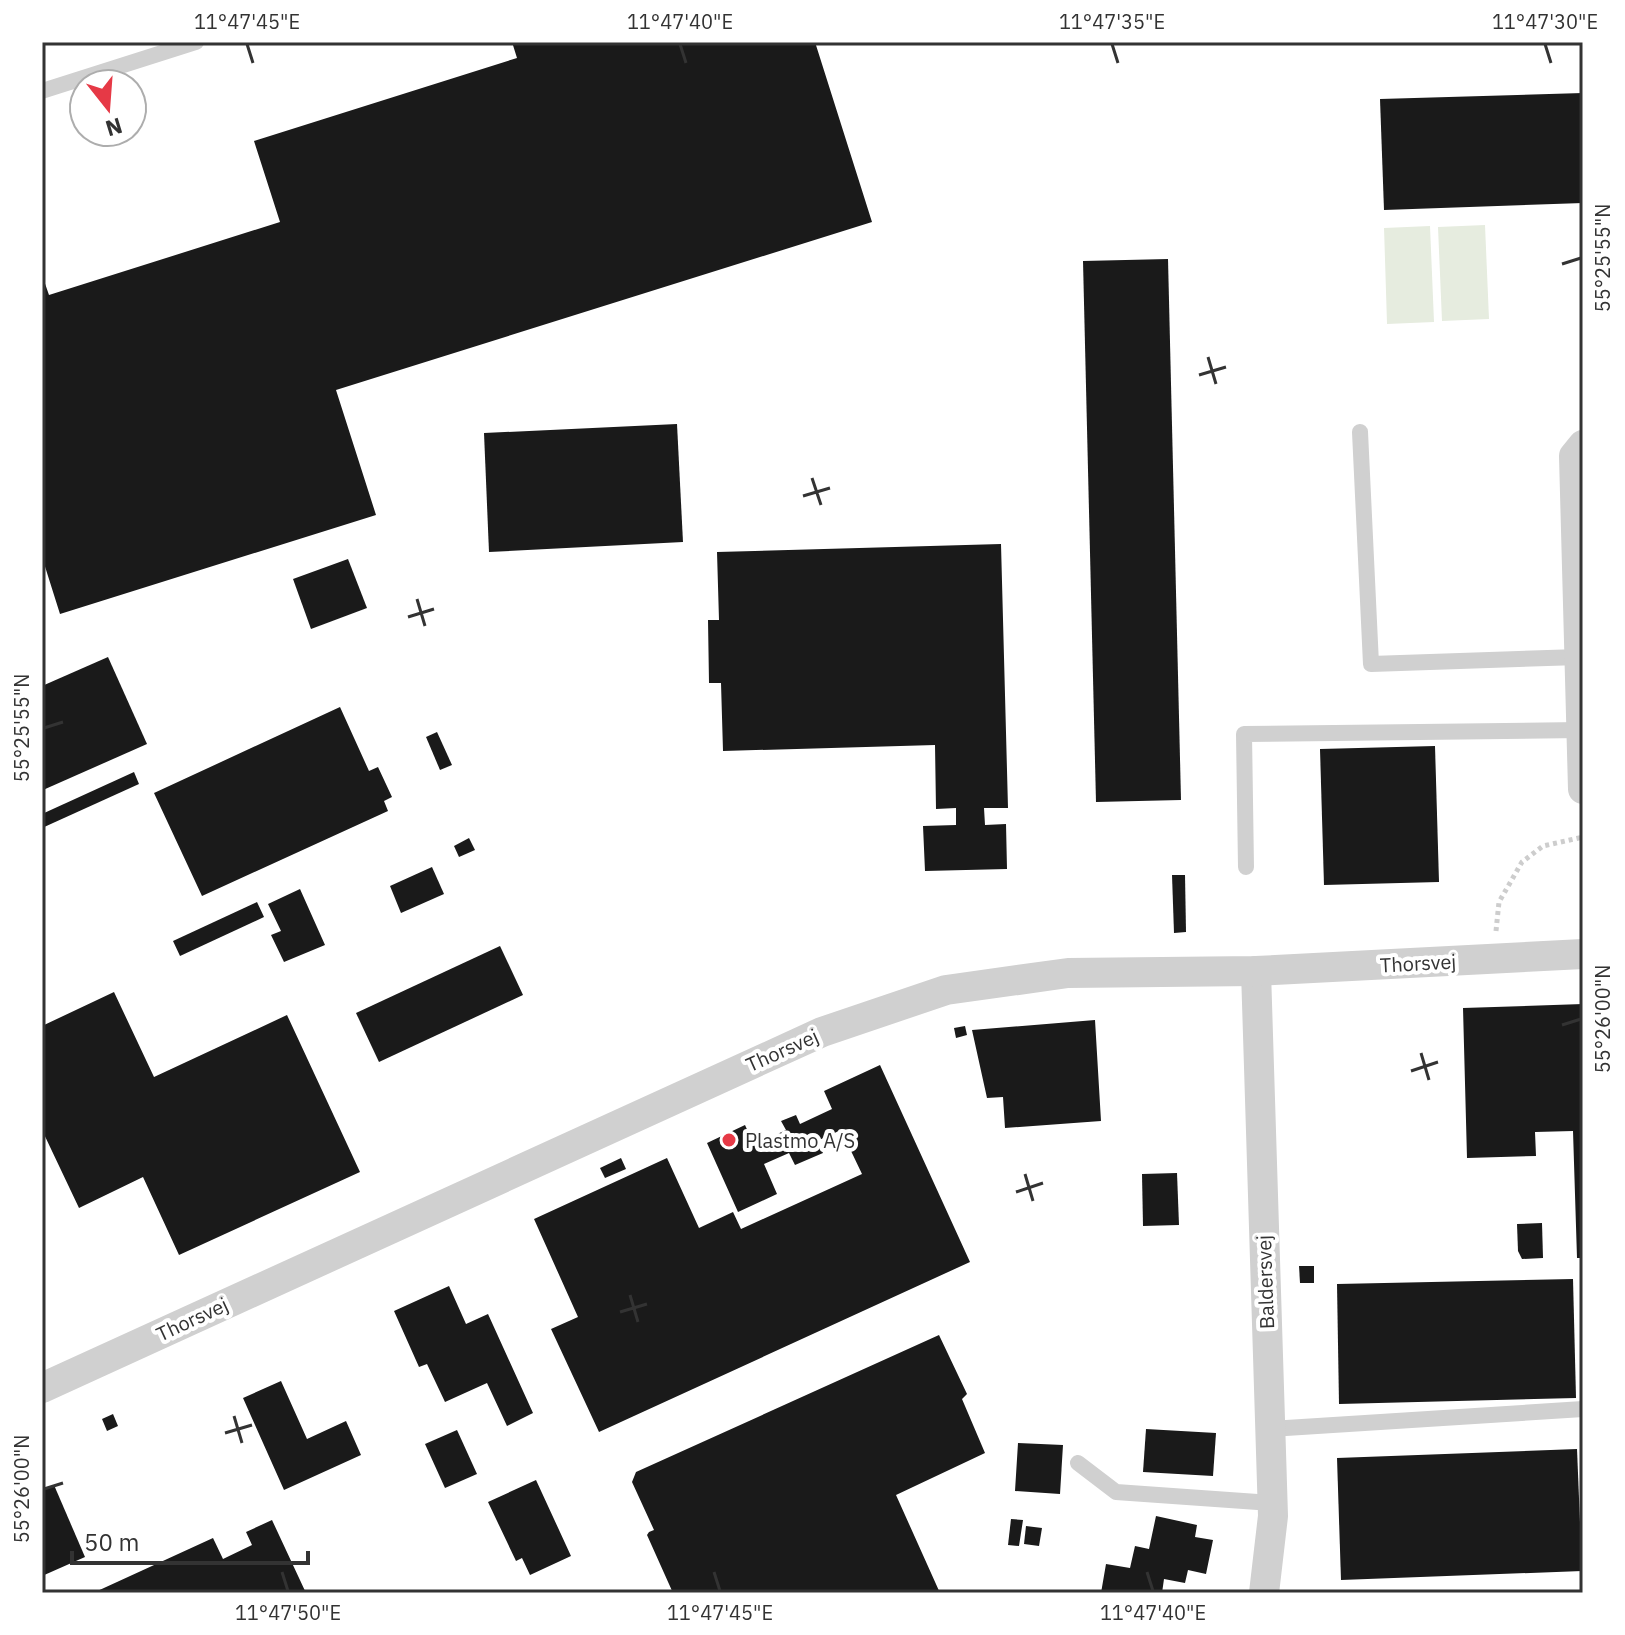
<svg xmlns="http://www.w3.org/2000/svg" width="1625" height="1635" viewBox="0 0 1625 1635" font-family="'IBM Plex Sans',sans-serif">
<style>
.green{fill:#e6ecdf}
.building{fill:#1a1a1a}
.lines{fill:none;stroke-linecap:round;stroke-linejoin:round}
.path{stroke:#cdcdcd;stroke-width:5;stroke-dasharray:4 4;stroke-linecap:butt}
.service{stroke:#d0d0d0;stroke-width:16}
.minor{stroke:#d0d0d0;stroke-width:30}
.ticks{fill:none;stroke:#333;stroke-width:3}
.poi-dot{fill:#e63946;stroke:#fff;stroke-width:3}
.labels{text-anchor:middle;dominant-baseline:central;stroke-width:8;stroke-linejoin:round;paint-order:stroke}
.street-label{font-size:20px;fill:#333;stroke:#fff}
.poi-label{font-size:20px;fill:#333;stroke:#fff;text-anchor:start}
.neatline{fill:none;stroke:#333;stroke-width:3}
.ticks-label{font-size:20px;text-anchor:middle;fill:#333}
</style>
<rect width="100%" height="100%" fill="#fff"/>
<!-- green -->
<g class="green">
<path d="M1485,225l4,94 -47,2 -4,-94z"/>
<path d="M1430,226l4,96 -47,2 -3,-96z"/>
</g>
<!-- building -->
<g class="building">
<path d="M512,42h303l57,180 -536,168 40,125 -316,99 -18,-57v-282l7,20 231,-73 -26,-81 263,-83z"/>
<path d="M1583,93v110l-199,7 -4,-111z"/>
<path d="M1168,259l13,541 -85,2 -13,-541z"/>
<path d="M677,424l6,118 -194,10 -5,-119z"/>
<path d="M1001,544l7,264h-24l1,17 21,-1 1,45 -82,2 -2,-45 33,-1v-17l-20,1 -1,-64 -212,6 -2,-68h-12l-1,-63h11l-2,-68z"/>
<path d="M348,559l19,49 -56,21 -18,-50z"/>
<path d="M108,657l39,87 -104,46 -1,-104z"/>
<path d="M340,707l29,64 9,-4 14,30 -8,4 4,10 -186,85 -48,-103z"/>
<path d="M437,732l15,33 -12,5 -14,-33z"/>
<path d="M1435,746l4,136 -115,3 -4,-136z"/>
<path d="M134,772l5,12 -97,44v-14z"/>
<path d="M469,838l6,12 -16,7 -5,-11z"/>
<path d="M432,867l12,27 -43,19 -11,-27z"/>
<path d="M1172,875h13l1,57 -12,1z"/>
<path d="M300,889l25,56 -41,17 -13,-27 10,-4 -13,-27z"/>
<path d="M257,902l7,15 -84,39 -7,-15z"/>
<path d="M500,946l23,49 -144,67 -23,-49z"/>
<path d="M114,992l40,85 133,-62 73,157 -181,83 -36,-78 -64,31 -37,-78v-104z"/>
<path d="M1583,1004v254h-6l-4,-127 -38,1 1,24 -69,2 -4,-150z"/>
<path d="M1095,1020l6,101 -96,7 -2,-31 -16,1 -15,-68z"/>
<path d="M965,1026l2,9 -11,3 -2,-10z"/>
<path d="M880,1065l90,197 -371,170 -48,-103 27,-12 -44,-98 133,-61 32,70 34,-16 8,17 121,-55 -21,-44 -24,11 6,12 -28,12 -6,-12 -25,11 13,30 -39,18 -31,-69 38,-18 9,20 32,-15 -5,-9 15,-6 4,9 32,-15 -8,-18z"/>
<path d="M621,1158l5,11 -21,9 -5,-10z"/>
<path d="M1177,1173l2,52 -36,1 -1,-52z"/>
<path d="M1542,1223l1,35 -21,1 -4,-8 -1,-27z"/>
<path d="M1299,1266h15v17h-14z"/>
<path d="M1573,1279l3,119 -237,6 -2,-120z"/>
<path d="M449,1286l17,38 22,-10 45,99 -26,13 -20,-43 -42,19 -18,-38 -8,3 -25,-56z"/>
<path d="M939,1335l28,59 -5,5 23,54 -89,42 44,98h-267l-26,-58 2,-3 5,-2 -22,-48 4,-10z"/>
<path d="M281,1381l26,58 39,-18 15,34 -77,35 -41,-92z"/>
<path d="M113,1414l5,12 -11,5 -5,-12z"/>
<path d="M1146,1429l70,4 -3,43 -70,-4z"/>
<path d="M457,1430l20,44 -32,14 -20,-44z"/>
<path d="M1018,1443l45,2 -3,49 -45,-3z"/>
<path d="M1577,1449l5,122 -241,9 -4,-122z"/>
<path d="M536,1480l35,76 -41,19 -8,-17 -6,3 -28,-59z"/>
<path d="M54,1485l31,72 -43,19v-85z"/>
<path d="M1156,1516l41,9 -2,12 18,3 -7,34 -18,-4 -3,13 -21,-4 -2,14h-61l5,-29 24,4 5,-22 14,3z"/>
<path d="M1011,1519l12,1 -4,26 -11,-1z"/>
<path d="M272,1520l34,73h-213l120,-55 10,21 29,-14 -6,-13z"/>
<path d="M1026,1526l16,2 -3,18 -15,-2z"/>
</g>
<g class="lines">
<!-- path -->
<path class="path" d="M1496,931l3,-29 23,-40 21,-16 40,-9"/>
<!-- service -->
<g class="service">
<path d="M42,91l154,-49"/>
<path d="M1360,432l11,232 208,-7"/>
<path d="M1246,867l-2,-133 337,-4"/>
<path d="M1270,1429l313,-20"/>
<path d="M1078,1463l38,29 156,11"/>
</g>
<!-- minor -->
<g class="minor">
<path d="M1583,445l-9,11 9,333"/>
<path d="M1256,971l17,545 -9,77"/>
<path d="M42,1388l780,-356 124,-42 122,-17 188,-2 327,-17"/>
</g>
</g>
<!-- ticks -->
<path class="ticks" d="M247,44l6,19M680,44l6,19M1112,44l6,19M1545,44l6,19M1562,264l19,-6M1208,357l8,27M1199,375l27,-8M812,478l9,27M803,496l27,-8M417,599l8,27M408,617l26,-8M44,728l19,-6M1562,1025l19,-6M1421,1053l8,27M1411,1071l27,-9M1025,1174l8,27M1016,1192l27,-9M630,1295l8,27M620,1312l27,-8M234,1416l8,27M225,1433l27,-8M44,1489l19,-6M282,1572l6,19M714,1572l6,19M1147,1572l6,19"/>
<!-- markers -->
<circle class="poi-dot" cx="729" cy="1140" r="8"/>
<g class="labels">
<!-- street labels -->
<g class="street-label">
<text transform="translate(1418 963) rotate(-3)">Thorsvej</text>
<text transform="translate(782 1050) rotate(-24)">Thorsvej</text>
<text transform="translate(1265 1282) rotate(-92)">Baldersvej</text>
<text transform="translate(192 1319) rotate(-25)">Thorsvej</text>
</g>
<!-- poi labels -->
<g class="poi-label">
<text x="745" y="1140">Plastmo A/S</text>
</g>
</g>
<!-- border -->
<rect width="1625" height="1635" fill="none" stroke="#ffffff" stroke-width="88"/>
<!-- north arrow -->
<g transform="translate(108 108) rotate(163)"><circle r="38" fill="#ffffff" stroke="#adadad" stroke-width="2"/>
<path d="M0-6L14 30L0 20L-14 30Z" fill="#e63946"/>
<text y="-12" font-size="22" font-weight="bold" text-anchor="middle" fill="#333333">N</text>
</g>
<!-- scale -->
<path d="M72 1551v12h236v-12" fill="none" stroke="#333333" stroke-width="4"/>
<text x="84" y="1551" font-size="24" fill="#333333" stroke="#ffffff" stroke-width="6" paint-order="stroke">50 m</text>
<rect x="44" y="44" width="1537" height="1547" class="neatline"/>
<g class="ticks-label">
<text x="247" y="29">11°47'45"E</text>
<text x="680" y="29">11°47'40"E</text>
<text x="1112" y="29">11°47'35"E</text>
<text x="1545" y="29">11°47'30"E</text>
<text transform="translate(1603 258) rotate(-90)" y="7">55°25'55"N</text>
<text transform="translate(22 728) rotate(-90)" y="7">55°25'55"N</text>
<text transform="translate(1603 1019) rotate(-90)" y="7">55°26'00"N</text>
<text transform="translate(22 1489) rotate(-90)" y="7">55°26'00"N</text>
<text x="288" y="1620">11°47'50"E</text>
<text x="720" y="1620">11°47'45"E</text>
<text x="1153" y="1620">11°47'40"E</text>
</g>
</svg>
